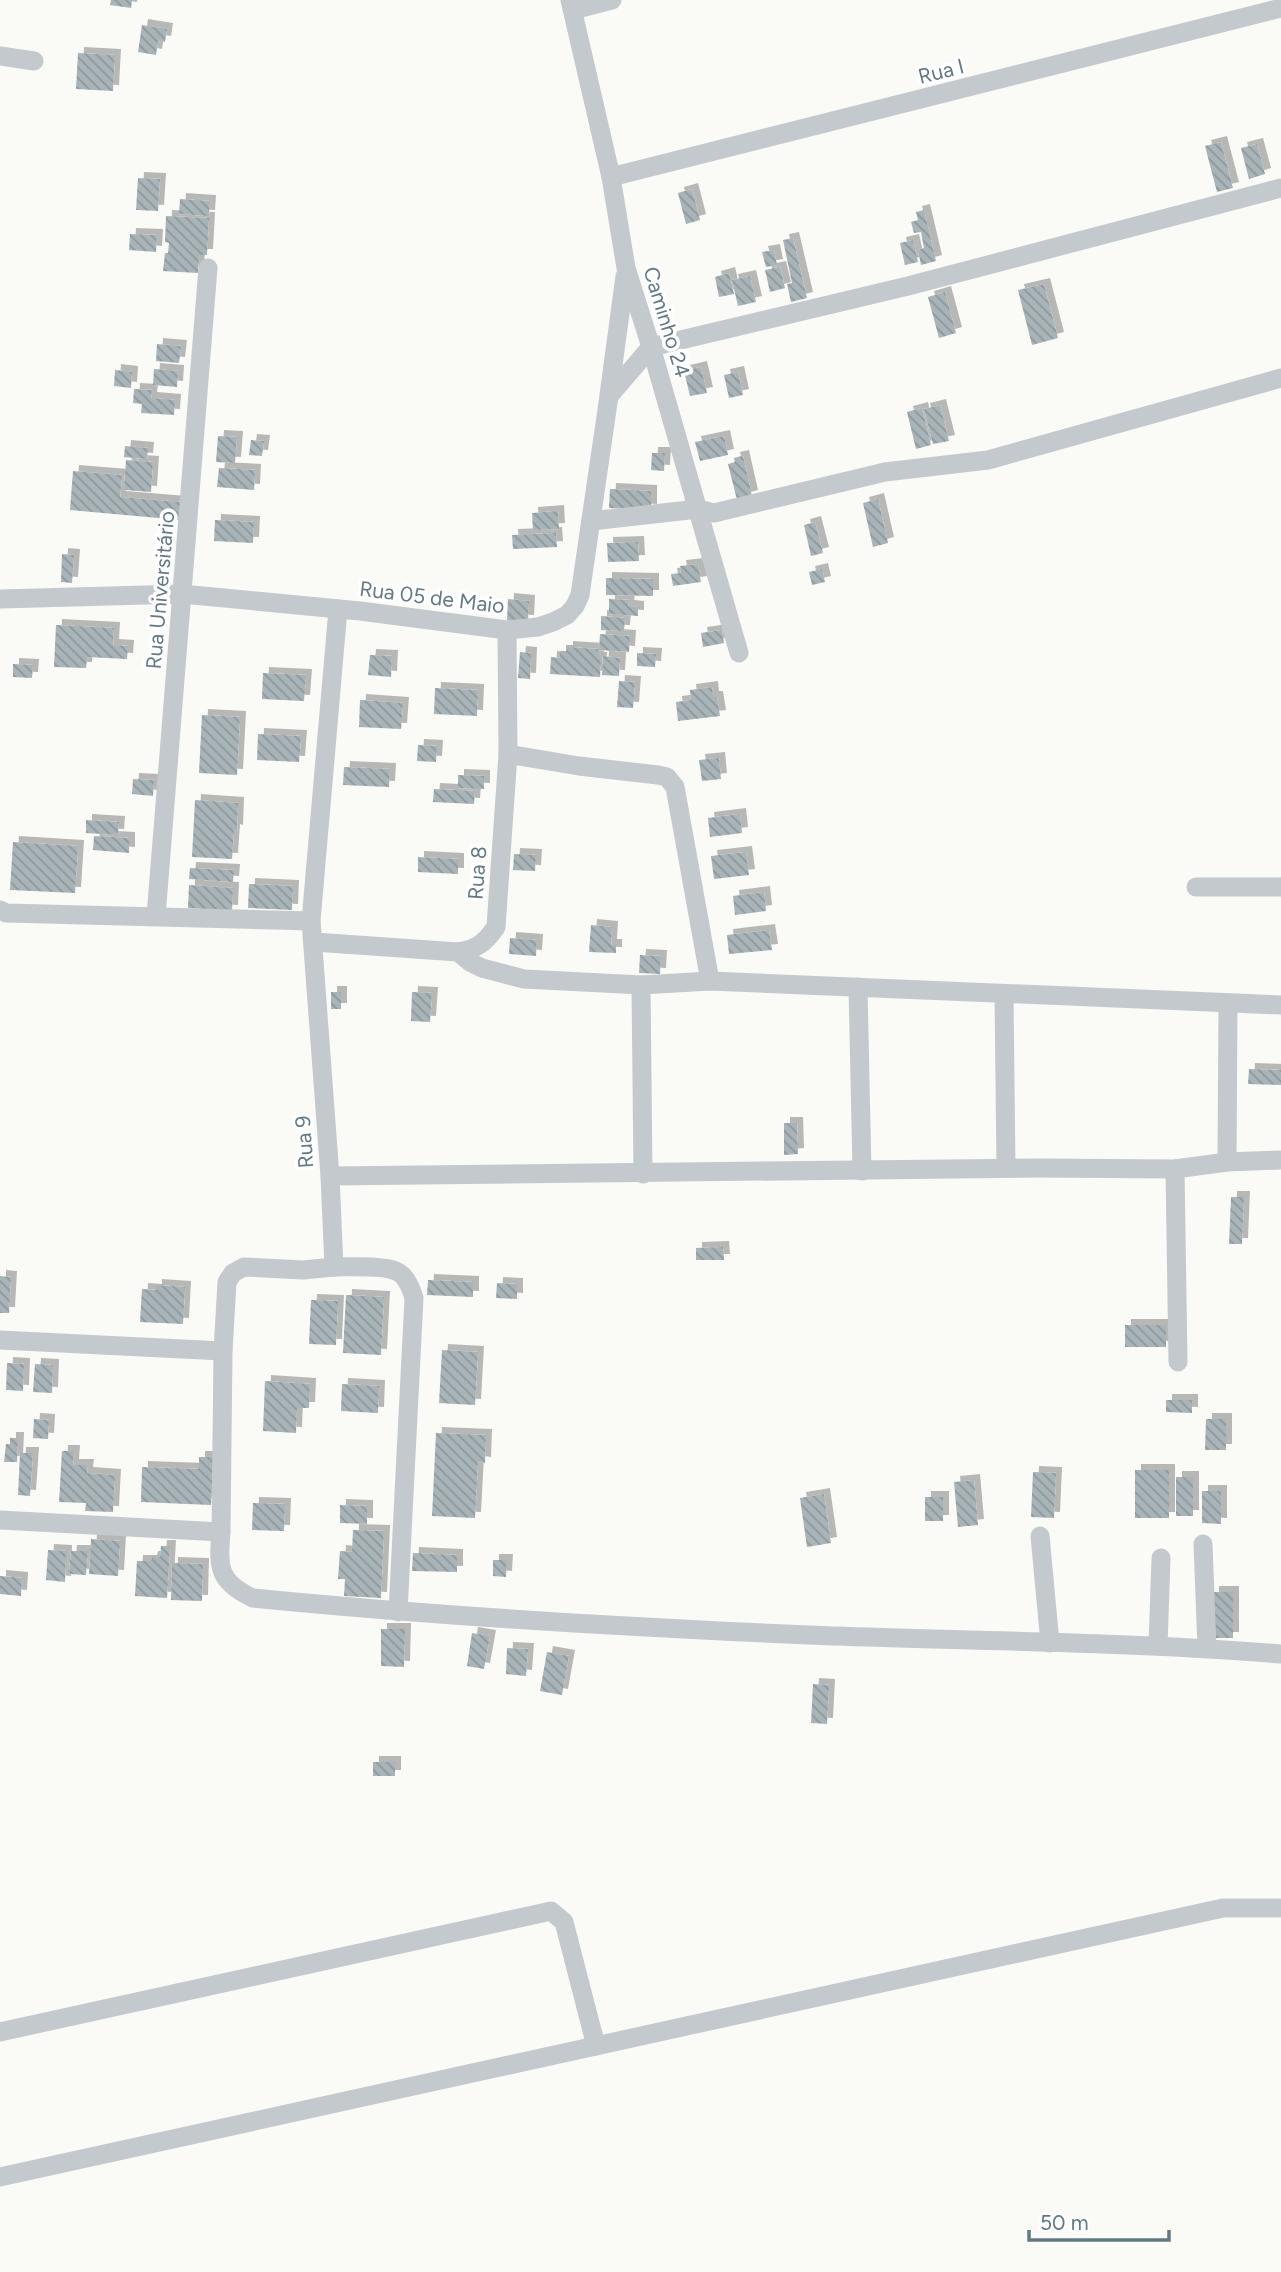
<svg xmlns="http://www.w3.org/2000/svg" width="1281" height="2272" viewBox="0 0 1281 2272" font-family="Figtree,sans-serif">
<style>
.building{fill:url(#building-back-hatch);filter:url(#shadow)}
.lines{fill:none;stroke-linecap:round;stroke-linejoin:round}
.minor{stroke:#c3c9cc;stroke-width:19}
.labels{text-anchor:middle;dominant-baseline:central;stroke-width:7;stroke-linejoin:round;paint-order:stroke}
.street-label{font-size:21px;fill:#637984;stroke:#fff}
</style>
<defs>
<pattern id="building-back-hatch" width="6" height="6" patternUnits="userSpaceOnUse" patternTransform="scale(1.75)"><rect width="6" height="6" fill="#a9b4b9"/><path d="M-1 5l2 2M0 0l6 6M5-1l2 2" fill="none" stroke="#8d979c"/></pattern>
<filter id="shadow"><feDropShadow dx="6" dy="-6" stdDeviation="0" flood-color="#0004"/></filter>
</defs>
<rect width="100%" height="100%" fill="#fafaf7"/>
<!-- building -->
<g class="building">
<path d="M111,0h21l-1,8 -21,-3z"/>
<path d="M142,25l25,4 -2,13 -7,-1 -2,14 -18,-3z"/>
<path d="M78,53l37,2 -2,36 -37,-2z"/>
<path d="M1221,142l12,46 -16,4 -12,-46z"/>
<path d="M1257,144l8,30 -16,5 -8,-31z"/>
<path d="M138,178l22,1 -2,32 -22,-1z"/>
<path d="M692,189l8,31 -14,4 -8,-31z"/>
<path d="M180,199l30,2 -1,15 -30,-2z"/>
<path d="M924,210l12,51 -15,4 -3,-15 6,-2 -3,-16 -7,1 -3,-11 7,-2 -2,-8z"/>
<path d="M166,216l43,2 -2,37h-8l-1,18 -35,-2 2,-18h3l1,-10 -4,-1z"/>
<path d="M130,234l27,1 -1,17 -27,-2z"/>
<path d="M793,238l14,60 -16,4 -4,-18 5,-1 -9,-43z"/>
<path d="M913,240l5,22 -13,3 -5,-22z"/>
<path d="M774,250l3,15 -11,2 -4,-15z"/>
<path d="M780,267l5,21 -15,4 -5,-22z"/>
<path d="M729,273l5,21 -15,3 -4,-20z"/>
<path d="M750,276l6,26 -18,4 -6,-26z"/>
<path d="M1044,284l14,54 -26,7 -14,-55z"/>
<path d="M945,292l11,41 -17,5 -11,-41z"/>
<path d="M157,344l24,2 -2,17 -23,-2z"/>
<path d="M701,367l6,26 -17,3 -6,-25z"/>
<path d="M154,369l24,2 -1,16 -24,-2z"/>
<path d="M115,370l17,2 -1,16 -17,-2z"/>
<path d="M738,372l5,23 -14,3 -5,-23z"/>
<path d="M134,389l18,1 -1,8 24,2 -1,15 -33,-2 1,-9 -9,-1z"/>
<path d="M940,405l9,36 -16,3 -9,-35z"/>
<path d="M922,408l9,37 -15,4 -9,-37z"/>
<path d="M218,436l19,1 -2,26 -19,-1z"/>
<path d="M724,436l4,19 -28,6 -5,-19z"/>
<path d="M251,440l13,1 -2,15 -13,-1z"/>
<path d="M125,446l23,2 -1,11 -23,-2z"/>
<path d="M652,453h13l-1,18 -13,-1z"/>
<path d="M743,456l9,40 -15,4 -9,-36 7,-2 -1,-4z"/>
<path d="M126,460l27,2 -2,30 -27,-2z"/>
<path d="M219,468l36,2 -1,20 -37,-3z"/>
<path d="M73,471l49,4 -2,22 61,5 -1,18 -110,-10z"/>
<path d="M610,489l41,2v19l-42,-2z"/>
<path d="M878,499l10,44 -15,4 -10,-44z"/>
<path d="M558,511l1,18 -26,1 -1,-17z"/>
<path d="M215,520l39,2 -1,21 -39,-2z"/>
<path d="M815,522l8,31 -12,3 -7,-31z"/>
<path d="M556,533l1,14 -44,2 -1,-14z"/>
<path d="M638,542l1,19 -31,1 -1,-19z"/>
<path d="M62,554l12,1 -2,28 -11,-1z"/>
<path d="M698,564l3,18 -28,4 -2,-12 10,-1 -1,-7z"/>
<path d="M822,569l3,13 -13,3 -3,-13z"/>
<path d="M606,578l47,1v17l-47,-1z"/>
<path d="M508,599l21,2 -1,20 -21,-1z"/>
<path d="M609,599l20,1 -1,6 10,1v9l-29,-2z"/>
<path d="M601,616l24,2 -1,13 -23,-1z"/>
<path d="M56,625l58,3 -1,17 15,1 -1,13 -40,-2 -1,11 -32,-1z"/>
<path d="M722,630l2,13 -21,4 -2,-14z"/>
<path d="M600,634l30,2 -1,16 -30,-2z"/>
<path d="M567,647l31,2v9h3l-1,19 -50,-3 1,-17 9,1v-7h7z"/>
<path d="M520,652l11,1 -1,26 -12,-1z"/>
<path d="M637,653l19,1 -1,13 -18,-1z"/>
<path d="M370,655l22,1 -1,21 -23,-2z"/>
<path d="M603,656l17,2 -1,18 -17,-1z"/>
<path d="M13,664l20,1 -1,13 -19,-1z"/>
<path d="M263,673l43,2 -2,26 -42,-2z"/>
<path d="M619,681l16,1 -2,26 -16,-1z"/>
<path d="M712,687l1,10h4l3,19 -42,5 -2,-19 15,-2 -1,-10z"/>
<path d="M435,688l43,2 -1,26 -43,-2z"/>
<path d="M360,700l43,3 -2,26 -42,-2z"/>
<path d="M202,715l38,2 -3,58 -38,-2z"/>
<path d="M258,734l43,2 -2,26 -42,-2z"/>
<path d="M418,745l19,1 -1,16 -19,-1z"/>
<path d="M719,758l2,21 -19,2 -3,-21z"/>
<path d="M344,767l46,2 -1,18 -46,-2z"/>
<path d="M458,775l26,1v13l-26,-1z"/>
<path d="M133,779l21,1 -1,16 -21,-2z"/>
<path d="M434,789l41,2 -1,13 -41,-2z"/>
<path d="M195,800l43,3 -1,28 -3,-1 -2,29 -40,-2z"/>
<path d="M740,814l2,19 -32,4 -2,-19z"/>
<path d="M86,820l33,2 -1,13 -32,-2z"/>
<path d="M94,836l35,2v15l-36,-3z"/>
<path d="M13,842l65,4 -3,47 -65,-3z"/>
<path d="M746,852l3,23 -35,4 -3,-23z"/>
<path d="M514,854l22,1 -1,16 -22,-1z"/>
<path d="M418,857l40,2v15l-40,-2z"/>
<path d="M190,868l44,2 -1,12 -44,-3z"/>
<path d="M249,884l44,2 -1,24 -44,-2z"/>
<path d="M189,885l44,3 -1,23 -44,-3z"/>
<path d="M764,892l2,19 -31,4 -2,-19z"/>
<path d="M591,925l21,2 -1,18h5v8l-27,-1z"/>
<path d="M769,930l3,20 -43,4 -2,-19z"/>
<path d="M510,938l27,2 -1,16 -27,-2z"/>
<path d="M640,955l21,1 -1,18 -21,-1z"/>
<rect x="331" y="992" width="10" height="17"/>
<path d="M412,992l20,1 -2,29 -19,-1z"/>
<path d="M1249,1069l32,1v15l-33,-1z"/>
<path d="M784,1123h13l1,31 -14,1z"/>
<path d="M1231,1197h13l-2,47h-13z"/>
<path d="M723,1247l1,13h-28v-12z"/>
<path d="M0,1276l11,1 -2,36h-9z"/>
<path d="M428,1280l45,2v15l-46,-2z"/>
<path d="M497,1283l20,1v15l-21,-1z"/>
<path d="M156,1285l29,2 -2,37 -43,-2 2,-33 14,1z"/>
<path d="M346,1295l38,2 -3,58 -38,-2z"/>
<path d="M311,1300l27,1 -2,44 -27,-1z"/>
<rect x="1125" y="1325" width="41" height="22"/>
<path d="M442,1350l36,2 -3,53 -36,-2z"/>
<path d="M7,1363l17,1 -1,27 -17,-1z"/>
<path d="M35,1364l18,1 -1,28 -19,-1z"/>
<path d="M265,1381l45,3 -1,24h-12l-1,25 -33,-2z"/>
<path d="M342,1384l37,2 -1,27 -37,-2z"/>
<path d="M1166,1400h26v13l-26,-1z"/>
<path d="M34,1419l15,1 -1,19 -15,-1z"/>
<path d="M1206,1419h20v31h-21z"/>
<path d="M436,1433l50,2 -1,28 -7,-1 -3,56 -43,-2z"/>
<path d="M10,1438h8l-1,24h-13l2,-18h4z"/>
<path d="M62,1451h12l-1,14h15l-1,8 28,2 -2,37 -28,-1 1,-8 -27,-1z"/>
<path d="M20,1453h13l-3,43 -12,-1z"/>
<path d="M199,1457h14l-2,48 -70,-3 1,-35 57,2z"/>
<rect x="1135" y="1470" width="34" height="48"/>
<path d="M1033,1472l23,1 -2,45 -23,-1z"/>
<rect x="1176" y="1477" width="17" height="39"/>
<path d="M974,1480l4,45 -20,2 -4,-45z"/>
<path d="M1202,1491h19v33l-19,-1z"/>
<path d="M824,1494l7,49 -24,4 -7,-49z"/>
<rect x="925" y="1497" width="18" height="24"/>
<path d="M253,1503l32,1 -1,27 -32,-1z"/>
<path d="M340,1505l27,1v18l-27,-1z"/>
<path d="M353,1530l31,1 -3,67 -37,-2 1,-17h-7l2,-28 12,1z"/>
<path d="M91,1539l29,2 -2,35 -29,-2z"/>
<path d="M161,1546h9l-3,52 -32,-2 2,-35h14l1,-4h8z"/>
<path d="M48,1550l18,1 -1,31 -19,-2z"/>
<path d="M71,1551h17l-2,24 -17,-1z"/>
<path d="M413,1553l44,2v17l-45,-1z"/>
<path d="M493,1560h14l-1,17 -13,-1z"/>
<path d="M172,1563l31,1 -1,37 -31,-1z"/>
<path d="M0,1576l22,2 -1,18 -21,-2z"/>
<rect x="1213" y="1592" width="20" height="46"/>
<path d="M381,1629h24l-1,38 -23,-1z"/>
<path d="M472,1633l18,3 -6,33 -17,-3z"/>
<path d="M507,1648l21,1 -2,27 -20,-2z"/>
<path d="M547,1652l22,4 -7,39 -22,-4z"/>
<path d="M813,1684l16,1 -2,39 -16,-1z"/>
<rect x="373" y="1762" width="22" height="14"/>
</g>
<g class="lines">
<!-- minor -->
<g class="minor">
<path d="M570,0l41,177 15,91 25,79 88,306"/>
<path d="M573,10l39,-10"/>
<path d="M0,56l34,5"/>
<path d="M611,177l670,-169"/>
<path d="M609,395l16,-119"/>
<path d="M591,521l107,-12 16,4 171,-41 103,-12 293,-82"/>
<path d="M0,599l182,-5 178,17 147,19 31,-3 15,-5 14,-7 8,-9 5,-11 29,-199 42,-49 257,-61 373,-98"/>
<path d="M508,754l71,12 79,9 9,2 8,10 35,194"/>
<path d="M1196,887h85"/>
<path d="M0,910l6,3 305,8"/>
<path d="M156,916l52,-648"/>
<path d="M314,942l144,10c19,-3 27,-9 38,-25l12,-173 -1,-124"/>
<path d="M458,952l12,10 12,6 42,11 117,6 69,-4 571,24"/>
<path d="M641,985l2,189"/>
<path d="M858,987l4,184"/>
<path d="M1004,994l2,174"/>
<path d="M1227,1162l1,-159"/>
<path d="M1175,1169l3,193"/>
<path d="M330,1176l709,-8 136,1 52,-7 54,-2"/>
<path d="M334,1267c15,0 48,-2 62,4 10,4 15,17 18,27l-16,314"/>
<path d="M0,1340l223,11 4,-69 6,-9 11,-6 59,3 31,-3 -4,-91 -19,-255 27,-312"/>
<path d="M223,1351l-2,181c-3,35 -3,50 32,66 193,19 386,30 580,38 149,5 299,6 448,18"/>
<path d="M0,1520l221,12"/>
<path d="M1040,1536l10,107"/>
<path d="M1203,1544l4,104"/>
<path d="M1158,1646l3,-88"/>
<path d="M0,2032l551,-121 13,11 32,124"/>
<path d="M0,2177l1223,-269h58"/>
</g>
</g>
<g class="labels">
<!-- street labels -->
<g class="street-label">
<text transform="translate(941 71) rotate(-14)">Rua I</text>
<text transform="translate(667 322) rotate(73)">Caminho 24</text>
<text transform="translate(160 590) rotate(-85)">Rua Universitário</text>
<text transform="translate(432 597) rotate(7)">Rua 05 de Maio</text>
<text transform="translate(477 873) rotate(-86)">Rua 8</text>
<text transform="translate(304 1142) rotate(-94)">Rua 9</text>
</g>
</g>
<!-- scale -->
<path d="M1029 2230v10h140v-10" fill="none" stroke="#637984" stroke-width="3.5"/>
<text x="1040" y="2230" font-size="21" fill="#637984" stroke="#ffffff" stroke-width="5" paint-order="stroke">50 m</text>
</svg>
